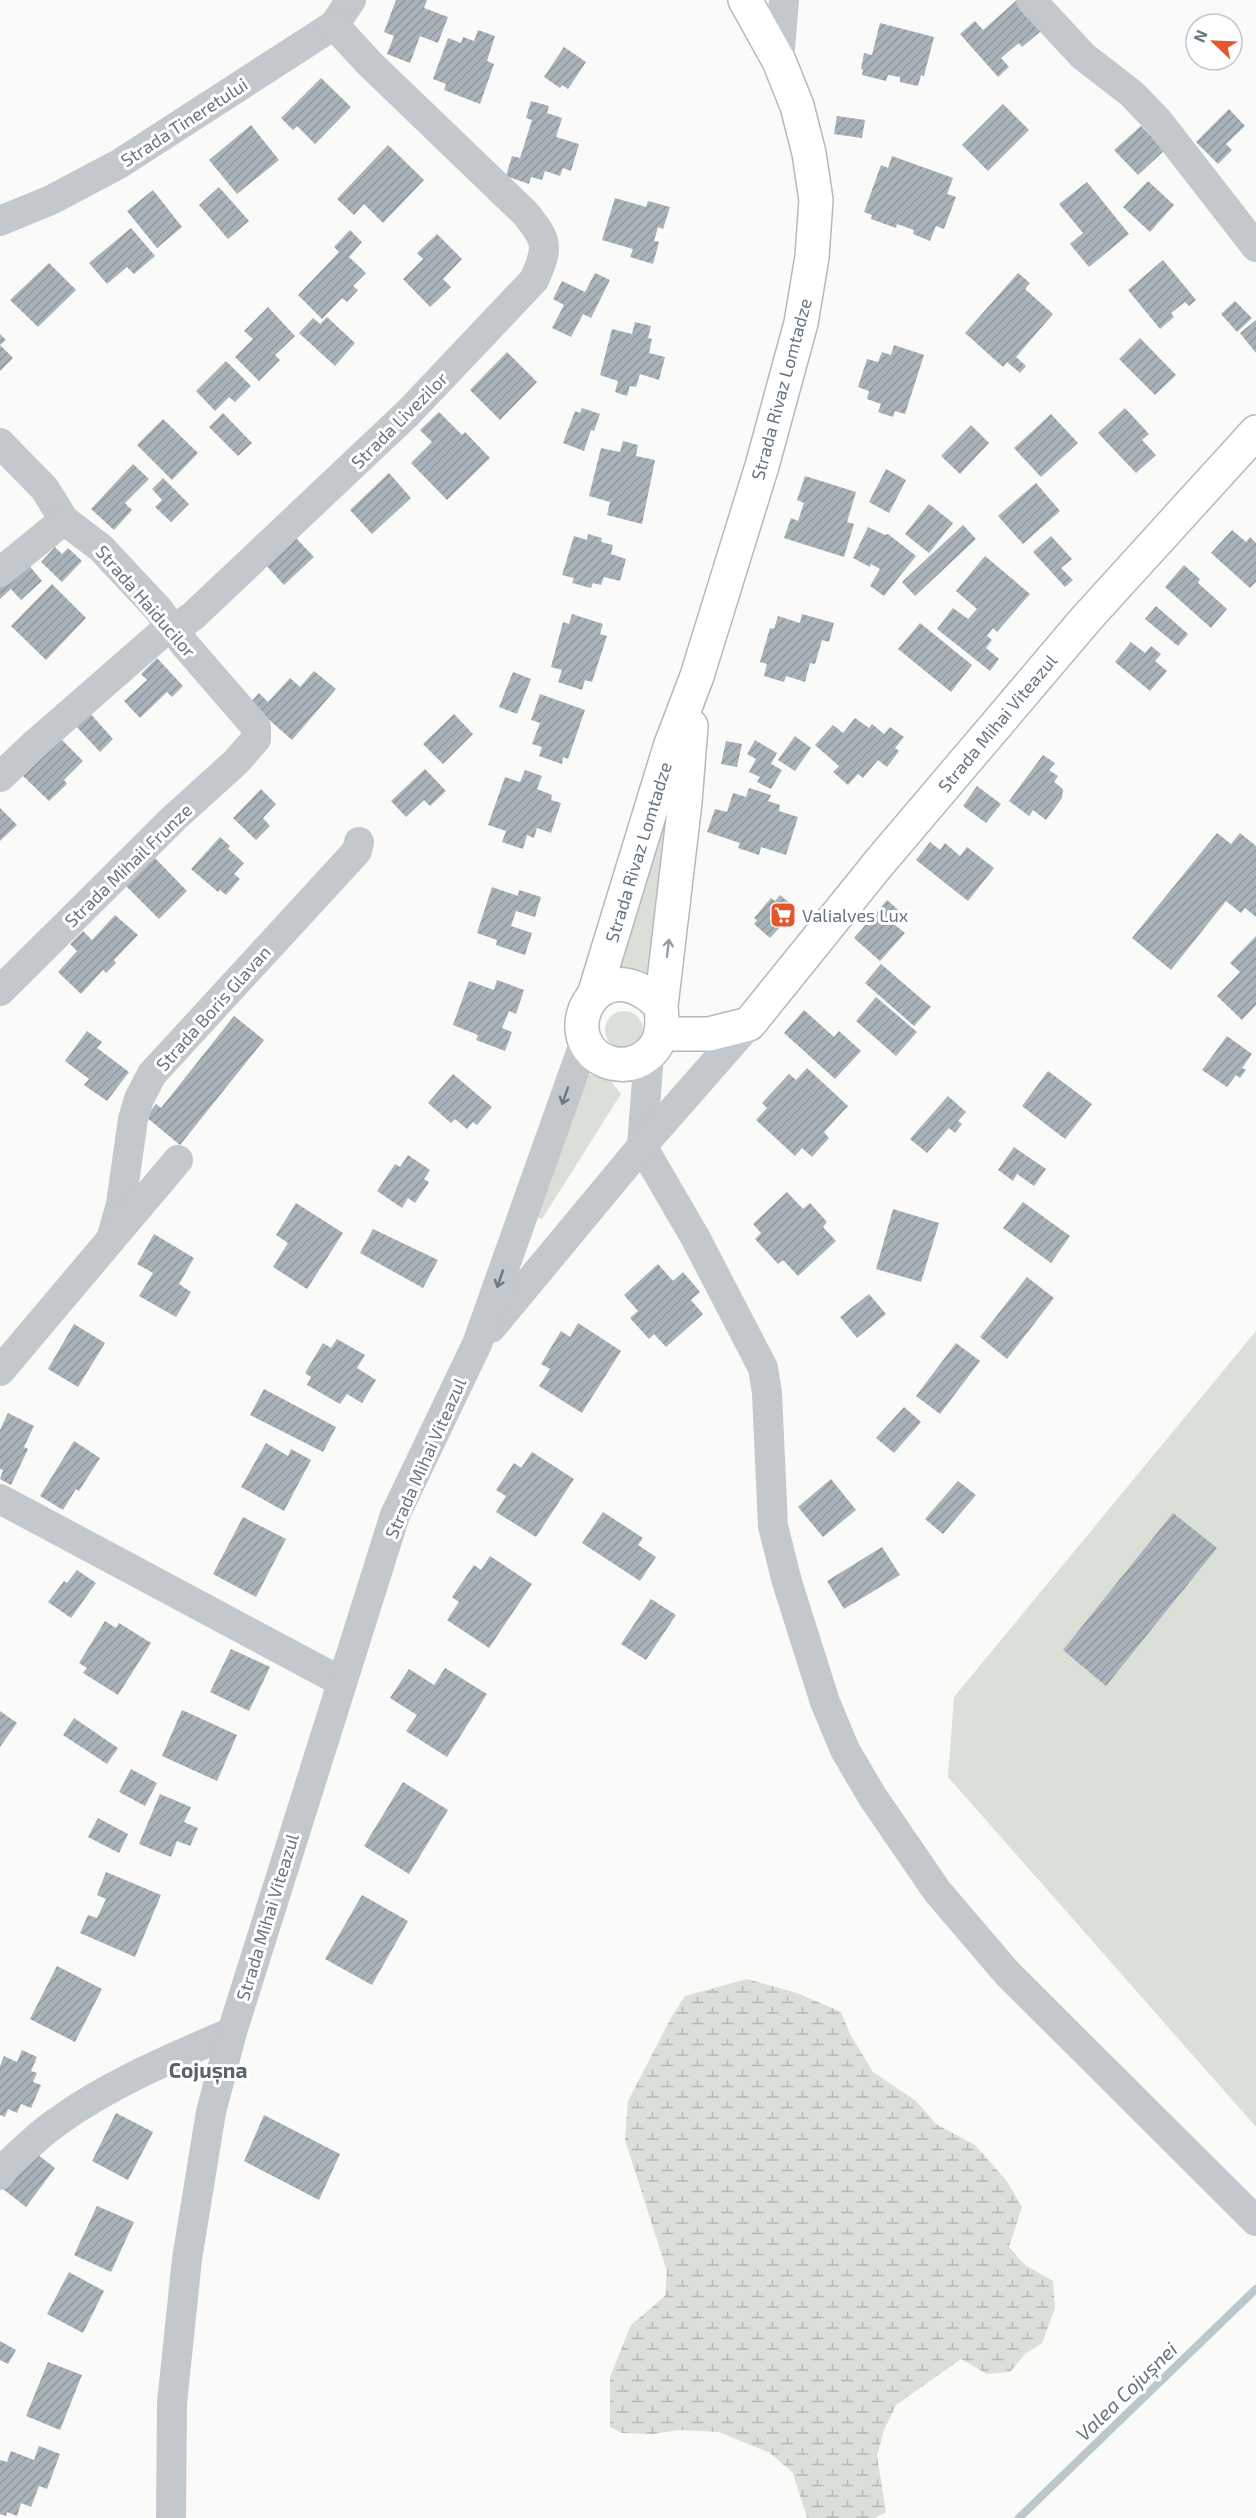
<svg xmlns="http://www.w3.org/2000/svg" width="1256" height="2518" viewBox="0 0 1256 2518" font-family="'Exo 2',sans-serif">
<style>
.green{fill:#dadfd7}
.wetland{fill:url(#wetland-marsh)}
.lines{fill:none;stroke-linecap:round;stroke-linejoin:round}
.stream{stroke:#bbc7cb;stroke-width:8}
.building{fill:url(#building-hatch)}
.secondary-casing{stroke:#b3babf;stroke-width:36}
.street{stroke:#c3c8cc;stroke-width:30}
.secondary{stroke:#fff;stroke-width:33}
.oneway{stroke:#939fa8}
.oneway2{stroke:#6a7a87}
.labels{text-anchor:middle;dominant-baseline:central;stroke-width:6;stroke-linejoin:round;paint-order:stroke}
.street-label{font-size:18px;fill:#657683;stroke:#fff}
.poi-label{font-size:18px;fill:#657683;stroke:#fff;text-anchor:start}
.water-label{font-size:20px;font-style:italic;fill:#60757c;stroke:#fff}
.quarter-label{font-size:21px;font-weight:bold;fill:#57646e;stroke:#fff}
</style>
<defs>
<pattern id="wetland-marsh" width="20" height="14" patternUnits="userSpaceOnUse" patternTransform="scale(1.5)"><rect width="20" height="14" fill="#dadfd7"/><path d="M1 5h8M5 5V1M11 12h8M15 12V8" fill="none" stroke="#b4b9b4"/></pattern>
<pattern id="building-hatch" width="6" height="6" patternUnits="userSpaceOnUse" patternTransform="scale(1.5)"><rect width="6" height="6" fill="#aab3b9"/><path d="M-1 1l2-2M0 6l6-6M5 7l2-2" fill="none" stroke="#8e969c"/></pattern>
</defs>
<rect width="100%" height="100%" fill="#fafaf8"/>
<!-- green -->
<g class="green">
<path d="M672,786l-22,193 -31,-13z"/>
<circle cx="624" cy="1030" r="19"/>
<path d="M586,1075h20l15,19 -79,125 -6,-2z"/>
<path d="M1256,1331v796l-308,-350 6,-80z"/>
</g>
<!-- wetland -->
<path class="wetland" d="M747,1979l50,14 44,19 9,22 23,38 43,29 20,23 39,21 31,35 16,27 -13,40 16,18 28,16 2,27 -13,35 -17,11 -15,18 -23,2 -26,-15 -65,46 -12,25 -7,26 9,56 -11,6h-68l-14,-45 -23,-20 -51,-21 -40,-2 -26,4 -31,-1 -12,-6v-50l21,-52 34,-29 2,-25 -42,-131 3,-39 43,-83 14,-22z"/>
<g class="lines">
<!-- stream -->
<path class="stream" d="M1019,2518l237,-229"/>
</g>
<!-- building -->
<g class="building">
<path d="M396,0h31l-3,8 24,9 -10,26 -18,-7 -10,27 -23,-9 7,-18 -10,-4z"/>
<path d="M1017,0l29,27 -24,20 -3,-4 -18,15 8,9 -11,10 -38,-43 15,-13 8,9z"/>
<path d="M880,23l54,14 -10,39 -3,-1 -3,11 -18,-4v-5l-12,-2 -2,6 -24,-6 1,-5 -2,-1 3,-16 8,2z"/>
<path d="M478,30l17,6 -8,25 7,3 -14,40 -36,-14 2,-6 -13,-5 15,-41 13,5 2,-6 11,4z"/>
<path d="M564,47l22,15 -18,27 -6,-4 -2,3 -16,-11z"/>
<path d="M321,78l30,29 -36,37 -18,-18 -4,4 -12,-12z"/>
<path d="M531,101l18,5 -2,7 15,5 -6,19 23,7 -8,27 -8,-3 -3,8 -15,-5 -3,9 -11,-3 -2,7 -23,-8 6,-20 8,2 12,-38 -6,-2z"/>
<path d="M1003,104l26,26 -41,41 -26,-26z"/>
<path d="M1229,109l16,17 -19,18 6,6 -14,14 -22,-22z"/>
<path d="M837,116l28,4 -3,18 -28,-4z"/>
<path d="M251,125l28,35 -42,34 -28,-34z"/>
<path d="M1141,126l24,24 -27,25 -24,-25z"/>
<path d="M388,145l36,35 -41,43 -19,-19 -10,11 -17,-16z"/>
<path d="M892,156l61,22 -6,16 9,3 -12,32 -8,-3 -6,15 -17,-7 1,-4 -17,-6 -1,4 -25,-9 1,-4 -8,-3 17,-47 7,3z"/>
<path d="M1148,181l26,24 -24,27 -27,-25z"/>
<path d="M1087,182l42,52 -40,33 -19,-23 13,-11 -24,-29z"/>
<path d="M219,187l30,34 -21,18 -29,-34z"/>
<path d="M153,190l29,37 -25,21 -30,-37z"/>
<path d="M615,198l31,9 2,-6 22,6 -7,22 -5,-2 -4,14 5,1 -6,22 -23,-7 3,-8 -31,-9z"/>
<path d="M131,228l24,28 -21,18 -7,-7 -20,17 -18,-21z"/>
<path d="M350,230l12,12 -13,15 17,16 -13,13 5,4 -11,12 -5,-4 -20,21 -24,-24 41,-43 -5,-5z"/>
<path d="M437,234l25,25 -19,20 8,8 -21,20 -27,-28 20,-20 -6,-6z"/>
<path d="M1163,260l33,40 -7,6 -4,-4 -14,11 3,4 -14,12 -32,-39z"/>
<path d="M49,263l27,27 -38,37 -28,-27z"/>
<path d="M595,273l15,7 -19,38 -8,-4 -12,23 -19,-9 12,-23 -11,-6 9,-18 23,11z"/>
<path d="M1018,273l12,10 -5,6 28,25 -37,43 10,9 -6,7 -13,-11 -4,5 -38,-34z"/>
<path d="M1235,301l17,17 -15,14 -16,-18z"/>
<path d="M268,307l27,29 -20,19 5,5 -21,21 -24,-24 18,-18 -9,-8z"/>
<path d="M327,317l28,26 -20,23 -36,-33 14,-15 7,6z"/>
<path d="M1256,320v33l-16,-20z"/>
<path d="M635,322l16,4 -3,12 4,1 -3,14 16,4 -6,23 -19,-6 -4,13 -6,-1 -3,10 -12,-4 3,-11 -18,-6 12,-46 20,5z"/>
<path d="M0,334l6,6 -6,5 13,13 -13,13z"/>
<path d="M1140,338l36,37 -21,20 -36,-36z"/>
<path d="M894,345l30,10 -19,59 -10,-3 -2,6 -15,-5 3,-8 -14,-5 2,-8 -11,-4 9,-28 11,3 4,-10 9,3z"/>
<path d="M507,352l30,30 -37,38 -30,-30z"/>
<path d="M226,361l25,25 -16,16 -6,-5 -14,14 -19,-20z"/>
<path d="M582,408l18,6 -6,17 -3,-1 -7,21 -21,-8 12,-32 5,2z"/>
<path d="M1125,408l24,26 -7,6 14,15 -20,18 -38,-40z"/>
<path d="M439,412l23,23 3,-3 25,26 -43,42 -36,-37 21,-21 -12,-12z"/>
<path d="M223,413l29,30 -14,13 -29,-29z"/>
<path d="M1051,414l27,29 -37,34 -27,-29z"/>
<path d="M163,419l35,34 -26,27 -35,-35z"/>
<path d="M971,425l18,18 -29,31 -19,-18z"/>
<path d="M623,441l15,4 -2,11 19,4 -13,64 -35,-9 3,-13 -21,-6 12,-48 19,4z"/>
<path d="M133,464l16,15 -24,24 7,7 -18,20 -23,-21z"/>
<path d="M886,469l20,11 -17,33 -20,-11z"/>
<path d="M389,473l22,25 -39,36 -22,-24z"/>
<path d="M805,476l51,16 -9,30 7,2 -10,33 -60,-19 7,-20 7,3 6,-18 -7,-3z"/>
<path d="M163,478l26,26 -18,18 -16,-15 7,-7 -10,-11z"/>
<path d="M1036,483l24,28 -37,33 -25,-28z"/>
<path d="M929,504l24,19 -24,30 -24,-19z"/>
<path d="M963,525l13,14 -61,57 -13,-14z"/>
<path d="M868,527l17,8 3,-1 28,22 -32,40 -14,-10 10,-17 -9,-5 -1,3 -17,-9z"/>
<path d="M1232,530l14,12 4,-5 6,6v39l-6,6 -39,-35z"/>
<path d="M588,534l14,4 -1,4 12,3 -2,9 15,5 -6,22 -16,-4 -3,8 -8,-2 -2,5 -19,-5 2,-5 -12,-3 12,-39 13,4z"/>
<path d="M294,536l20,21 -30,28 -19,-21z"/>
<path d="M1051,536l21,23 -11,9 12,12 -8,7 -32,-35z"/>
<path d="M55,547l7,7 6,-6 14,13 -20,21 -21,-20z"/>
<path d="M985,556l45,38 -33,38 -4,-4 -6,8 5,4 -6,8 13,11 -9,12 -53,-42 16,-21 15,11 9,-10 -21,-18z"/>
<path d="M27,563l15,18 -21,19 -10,-11 -11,10v-12z"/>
<path d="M1184,565l16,14 -2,4 29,26 -16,19 -46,-41z"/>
<path d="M52,584l34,34 -40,42 -35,-34z"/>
<path d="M1156,606l32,28 -10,12 -33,-27z"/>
<path d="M572,614l31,10 -3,10 7,2 -15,46 -7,-2 -3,10 -24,-8 4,-12 -11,-3 12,-45 6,2z"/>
<path d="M802,614l32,9 -5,19 -7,-2 -7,24 -5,-1 -5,19 -19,-6 -2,6 -20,-6 3,-12 -7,-2 10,-34 4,1 4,-13 22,7z"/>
<path d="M920,623l52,42 -21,27 -53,-43z"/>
<path d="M1131,642l14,11 6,-7 10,8 -6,7 12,10 -17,20 -35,-29z"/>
<path d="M157,658l26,28 -11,11 -5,-5 -27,26 -16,-17 23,-21 -6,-6z"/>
<path d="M314,671l22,18 -44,51 -42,-37 9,-10 9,9 22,-24 10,9z"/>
<path d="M513,672l18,7 -14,35 -18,-7z"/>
<path d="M540,694l45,16 -17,49 -5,-2 -1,7 -23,-8 3,-9 -10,-3 8,-21 -9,-3z"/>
<path d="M88,711l25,28 -13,13 -26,-28z"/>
<path d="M454,714l19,20 -30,30 -20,-20z"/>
<path d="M855,718l14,10 3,-4 12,10 6,-7 14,10 -9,11 4,3 -12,16 -9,-7 -15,18 -5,-4 -10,11 -15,-13 6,-6 -24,-21 18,-20 10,8z"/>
<path d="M795,736l16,12 -16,23 -17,-11z"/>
<path d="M61,739l22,22 -19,19 3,4 -18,17 -26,-25z"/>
<path d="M755,740l22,13 -6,11 11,6 -11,19 -14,-7 3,-5 -11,-5 7,-13 -9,-5z"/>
<path d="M726,741l16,3 -5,23 -16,-3z"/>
<path d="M1043,755l12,8 -6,7 9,6 -4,6 9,7 -1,9 -16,22 -13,-10 -4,6 -20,-15z"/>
<path d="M425,769l21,22 -16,15 -6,-6 -18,17 -15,-16z"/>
<path d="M525,770l17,6 -5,13 15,6 -1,5 10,3 -10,30 -14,-5 -3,10 -7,-3 -4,14 -21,-7 4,-11 -18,-6 17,-48 15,5z"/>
<path d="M977,786l24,18 -15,19 -23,-17z"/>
<path d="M749,788l22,7 -3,6 12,4 -1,6 19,6 -12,38 -25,-8 -2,8 -21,-7 2,-5 -33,-11 8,-23 12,3 6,-19 13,4z"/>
<path d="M261,789l15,15 -13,14 7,8 -14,14 -23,-22z"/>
<path d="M0,808l17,17 -17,16z"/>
<path d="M1217,833l14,11 9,-11 16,13v71l-11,-9 -4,5 -15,-12 -55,69 -39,-32z"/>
<path d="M220,837l10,9 -2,3 16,14 -10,11 6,5 -14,16 -6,-5 -2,2 -27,-23z"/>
<path d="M930,842l10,8 5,-7 15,13 7,-9 27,21 -26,33 -52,-41z"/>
<path d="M152,855l35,36 -28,28 -35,-35z"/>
<path d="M492,887l26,9 1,-6 22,7 -6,20 -19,-6 -5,15 21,7 -7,22 -29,-10 1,-5 -20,-7z"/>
<path d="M780,895l12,10 -1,10 -21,23 -16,-14 3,-4 -3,-2 17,-20 4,3z"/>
<path d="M887,900l17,15 -9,10 10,8 -25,28 -26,-23z"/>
<path d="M115,915l23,20 -24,25 2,3 -10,10 -3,-3 -22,24 -23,-22 19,-21 -7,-7 13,-13 9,9z"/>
<path d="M1256,936v69l-14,15 -25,-24 23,-24 -10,-9z"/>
<path d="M881,964l50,43 -17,19 -49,-43z"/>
<path d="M497,980l27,10 -8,24 -7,-3 -7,17 10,4 -7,19 -29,-11 2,-5 -25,-10 16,-44 25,9z"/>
<path d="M876,997l41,35 -21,24 -40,-35z"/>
<path d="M804,1010l30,27 5,-6 22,20 -26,28 -51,-46z"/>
<path d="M234,1016l30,24 -84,105 -34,-28 10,-13 5,4z"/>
<path d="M87,1031l15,11 -5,6 32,24 -22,29 -23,-16 5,-6 -24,-18z"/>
<path d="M1227,1036l25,18 -10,14 4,2 -6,8 -4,-3 -9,12 -25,-17z"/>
<path d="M807,1068l41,38 -24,26 5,6 -17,19 -10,-9 -7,8 -39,-36 11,-12 -5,-5 27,-29 7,6z"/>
<path d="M1048,1071l44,33 -27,35 -43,-33z"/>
<path d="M453,1074l39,33 -15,18 -4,-3 -6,7 -12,-10 -4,4 -23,-20z"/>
<path d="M948,1096l18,16 -8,9 4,3 -7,9 -6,-5 -22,25 -17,-14z"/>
<path d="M1014,1147l32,22 -12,17 -17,-12 -4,7 -15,-11z"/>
<path d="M408,1155l22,15 -6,9 5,3 -14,21 -7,-5 -6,10 -25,-17 18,-27 5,3z"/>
<path d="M787,1192l16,17 7,-6 17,19 -4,5 13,14 -38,35 -15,-16 -5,4 -23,-25 6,-6 -8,-9z"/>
<path d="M1023,1202l47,34 -19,27 -48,-35z"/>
<path d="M296,1203l47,30 -36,56 -34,-22 15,-24 -12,-8z"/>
<path d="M893,1209l46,14 -18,59 -45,-13z"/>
<path d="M373,1229l65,31 -15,28 -63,-35z"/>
<path d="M154,1234l40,24 -15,26 12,8 -15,25 -37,-21 14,-23 -16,-9z"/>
<path d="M658,1264l15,17 10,-9 17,20 -9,8 12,14 -37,33 -12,-13 -5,5 -19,-21 8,-7 -14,-16z"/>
<path d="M1027,1277l27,21 -47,61 -27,-22z"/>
<path d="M869,1294l17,20 -29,24 -17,-21z"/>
<path d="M578,1323l43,28 -39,62 -43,-27 11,-17 -9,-5 20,-33 9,6z"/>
<path d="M74,1324l31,19 -27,44 -30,-18z"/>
<path d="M337,1339l28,16 -8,13 19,12 -14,23 -15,-9 -7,10 -33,-19 4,-8 -6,-4 18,-30 8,5z"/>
<path d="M956,1343l24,18 -40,53 -24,-18z"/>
<path d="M264,1389l72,38 -13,25 -73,-37z"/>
<path d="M904,1407l17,15 -27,31 -18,-15z"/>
<path d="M8,1413l26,13 -10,21 4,2 -17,36 -11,-6 3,-9 -3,-1v-39z"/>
<path d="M74,1441l26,17 -21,33 -3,-2 -13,21 -23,-14z"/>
<path d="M266,1443l22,13 3,-7 20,11 -27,51 -43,-24z"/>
<path d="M532,1452l42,27 -38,58 -40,-25 10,-16 -10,-6 18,-27 7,5z"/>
<path d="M831,1479l25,31 -33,27 -25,-30z"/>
<path d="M958,1481l18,14 -33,39 -18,-15z"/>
<path d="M603,1512l40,26 -5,7 18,12 -16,24 -58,-38z"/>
<path d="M1173,1513l44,35 -111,138 -43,-36z"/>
<path d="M243,1517l43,22 -30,58 -43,-23z"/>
<path d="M882,1547l18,28 -56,34 -17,-28z"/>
<path d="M490,1556l42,28 -43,64 -42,-28 12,-18 -7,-5 22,-32 7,5z"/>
<path d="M77,1570l19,13 -25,35 -23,-16 16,-21 3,2z"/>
<path d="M651,1599l25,16 -30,45 -25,-16z"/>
<path d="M105,1621l11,7 3,-5 32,20 -33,52 -35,-22 4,-5 -8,-5z"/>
<path d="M231,1649l39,18 -21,44 -39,-19z"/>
<path d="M445,1668l42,26 -40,63 -41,-26 11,-16 -27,-17 19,-29 25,16z"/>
<path d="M182,1710l55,25 -20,46 -55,-25z"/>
<path d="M0,1711l17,12 -17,24z"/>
<path d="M74,1718l44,30 -11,16 -44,-29z"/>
<path d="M131,1769l26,14 -12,23 -26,-14z"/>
<path d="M403,1782l45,28 -39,64 -45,-28z"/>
<path d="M160,1794l31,13 -7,15 14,6 -8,18 -13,-5 -6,16 -32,-13z"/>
<path d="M98,1818l30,16 -9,19 -31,-16z"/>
<path d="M106,1872l55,23 -26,62 -55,-24 8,-18 9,3 9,-19 -9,-4z"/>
<path d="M362,1895l46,26 -36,64 -47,-26z"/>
<path d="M57,1966l45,23 -27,53 -45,-23z"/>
<path d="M22,2050l15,7 -6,14 6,2 -4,9 8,3 -10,23 -10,-4 -4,9 -9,-4 -3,8 -5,-2v-49l4,-10 13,6z"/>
<path d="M116,2113l37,19 -25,48 -36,-19z"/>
<path d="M264,2115l76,39 -21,46 -75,-39z"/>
<path d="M33,2151l22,17 -29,39 -23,-18z"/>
<path d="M97,2206l37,16 -23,50 -37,-17z"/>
<path d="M69,2272l35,19 -21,42 -36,-19z"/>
<path d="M0,2341l16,9 -8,14 -8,-4z"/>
<path d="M48,2362l34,13 -22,55 -34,-14z"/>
<path d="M39,2446l21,8 -13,35 -8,-3 -8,21 -10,-4 -4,13 -10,-4 -1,4 -6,-2v-54l7,2 4,-11 23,9z"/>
</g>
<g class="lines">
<!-- secondary casing -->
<g class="secondary-casing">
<g id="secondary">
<path d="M594,995l76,-248 27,-71 65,-210 39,-143 11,-66 4,-57 -7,-47 -12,-47 -18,-45 -34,-61"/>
<path d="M661,1006c-65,-66 -112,39 -50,57 13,3 25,1 35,-7 17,-12 17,-31 15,-50l24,-204 6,-76"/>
<path d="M662,1034h47l40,-10 130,-161 207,-244 170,-187"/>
</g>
</g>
<!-- street -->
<g class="street">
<path d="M1031,0l52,56 49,38 26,27 98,126"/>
<path d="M779,61l5,-61"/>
<path d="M0,221l51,-21 68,-36 215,-139 17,-25"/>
<path d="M0,443l45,46 19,31 37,28 57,61 27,36 71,82v12l-20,23 -63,57 -173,172"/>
<path d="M0,572l64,-52"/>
<path d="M0,777l36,-34 134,-117 12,-2 11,-8 215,-203 126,-133c15,-33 14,-39 -9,-67l-156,-150 -35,-38"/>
<path d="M649,1054l-7,92 53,91 68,131 4,25 6,133 14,56 38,120 20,48 27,46 65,95 70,82 249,248"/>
<path d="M112,1236l9,-32 12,-85 6,-20 13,-25 205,-223 2,-9"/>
<path d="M491,1328l151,-182 107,-122"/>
<path d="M0,1371l178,-211"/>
<path d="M0,1499l342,183"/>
<path d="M0,2175l5,-8c17,-15 33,-32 52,-45 52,-38 115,-64 175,-90"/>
<path d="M171,2518l1,-115 15,-144 24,-147 21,-80 163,-517 82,-171 108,-303"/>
</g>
<!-- secondary -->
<use href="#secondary" class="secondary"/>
</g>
<!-- one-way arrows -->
<defs><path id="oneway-shaft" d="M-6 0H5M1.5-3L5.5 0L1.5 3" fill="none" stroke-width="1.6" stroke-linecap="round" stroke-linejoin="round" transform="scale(1.5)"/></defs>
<use class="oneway" href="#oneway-shaft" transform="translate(668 948) rotate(-83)"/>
<g class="oneway2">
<use href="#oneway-shaft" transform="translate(565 1096) rotate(109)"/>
<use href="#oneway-shaft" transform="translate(500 1279) rotate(109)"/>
</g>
<!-- icons -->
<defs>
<g id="supermarket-square" transform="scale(1.35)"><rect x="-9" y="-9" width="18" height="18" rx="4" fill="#e4572e" stroke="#fff"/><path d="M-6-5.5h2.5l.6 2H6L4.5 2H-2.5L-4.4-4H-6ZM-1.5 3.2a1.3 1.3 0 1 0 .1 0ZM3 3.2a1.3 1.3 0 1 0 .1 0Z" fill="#fff"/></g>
</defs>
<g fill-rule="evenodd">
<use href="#supermarket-square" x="783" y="915"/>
</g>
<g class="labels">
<!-- street labels -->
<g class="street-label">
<text transform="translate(184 122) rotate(-33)">Strada Tineretului</text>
<text transform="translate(781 389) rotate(-75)">Strada Rivaz Lomtadze</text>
<text transform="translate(399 420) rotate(-45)">Strada Livezilor</text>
<text transform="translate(146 601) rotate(49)">Strada Haiducilor</text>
<text transform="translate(997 723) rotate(-50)">Strada Mihai Viteazul</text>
<text transform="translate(638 852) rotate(-73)">Strada Rivaz Lomtadze</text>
<text transform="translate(128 865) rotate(-44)">Strada Mihail Frunze</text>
<text transform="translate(213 1008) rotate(-48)">Strada Boris Glavan</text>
<text transform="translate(425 1458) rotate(-66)">Strada Mihai Viteazul</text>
<text transform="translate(267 1917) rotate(-73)">Strada Mihai Viteazul</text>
</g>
<!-- poi labels -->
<g class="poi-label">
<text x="802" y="915">Valialves Lux</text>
</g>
<!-- water labels -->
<g class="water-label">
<text transform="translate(1126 2391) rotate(-44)">Valea Cojușnei</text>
</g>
<!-- quarter labels -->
<g class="quarter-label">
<text x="208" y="2069">Cojușna</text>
</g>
</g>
<!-- north arrow -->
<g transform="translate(1214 42) rotate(293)"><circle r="28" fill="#ffffff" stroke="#c1c8cd" stroke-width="1.5"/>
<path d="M0-4.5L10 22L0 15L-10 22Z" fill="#e4572e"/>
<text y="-9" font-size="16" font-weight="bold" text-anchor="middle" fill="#657683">N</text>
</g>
</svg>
